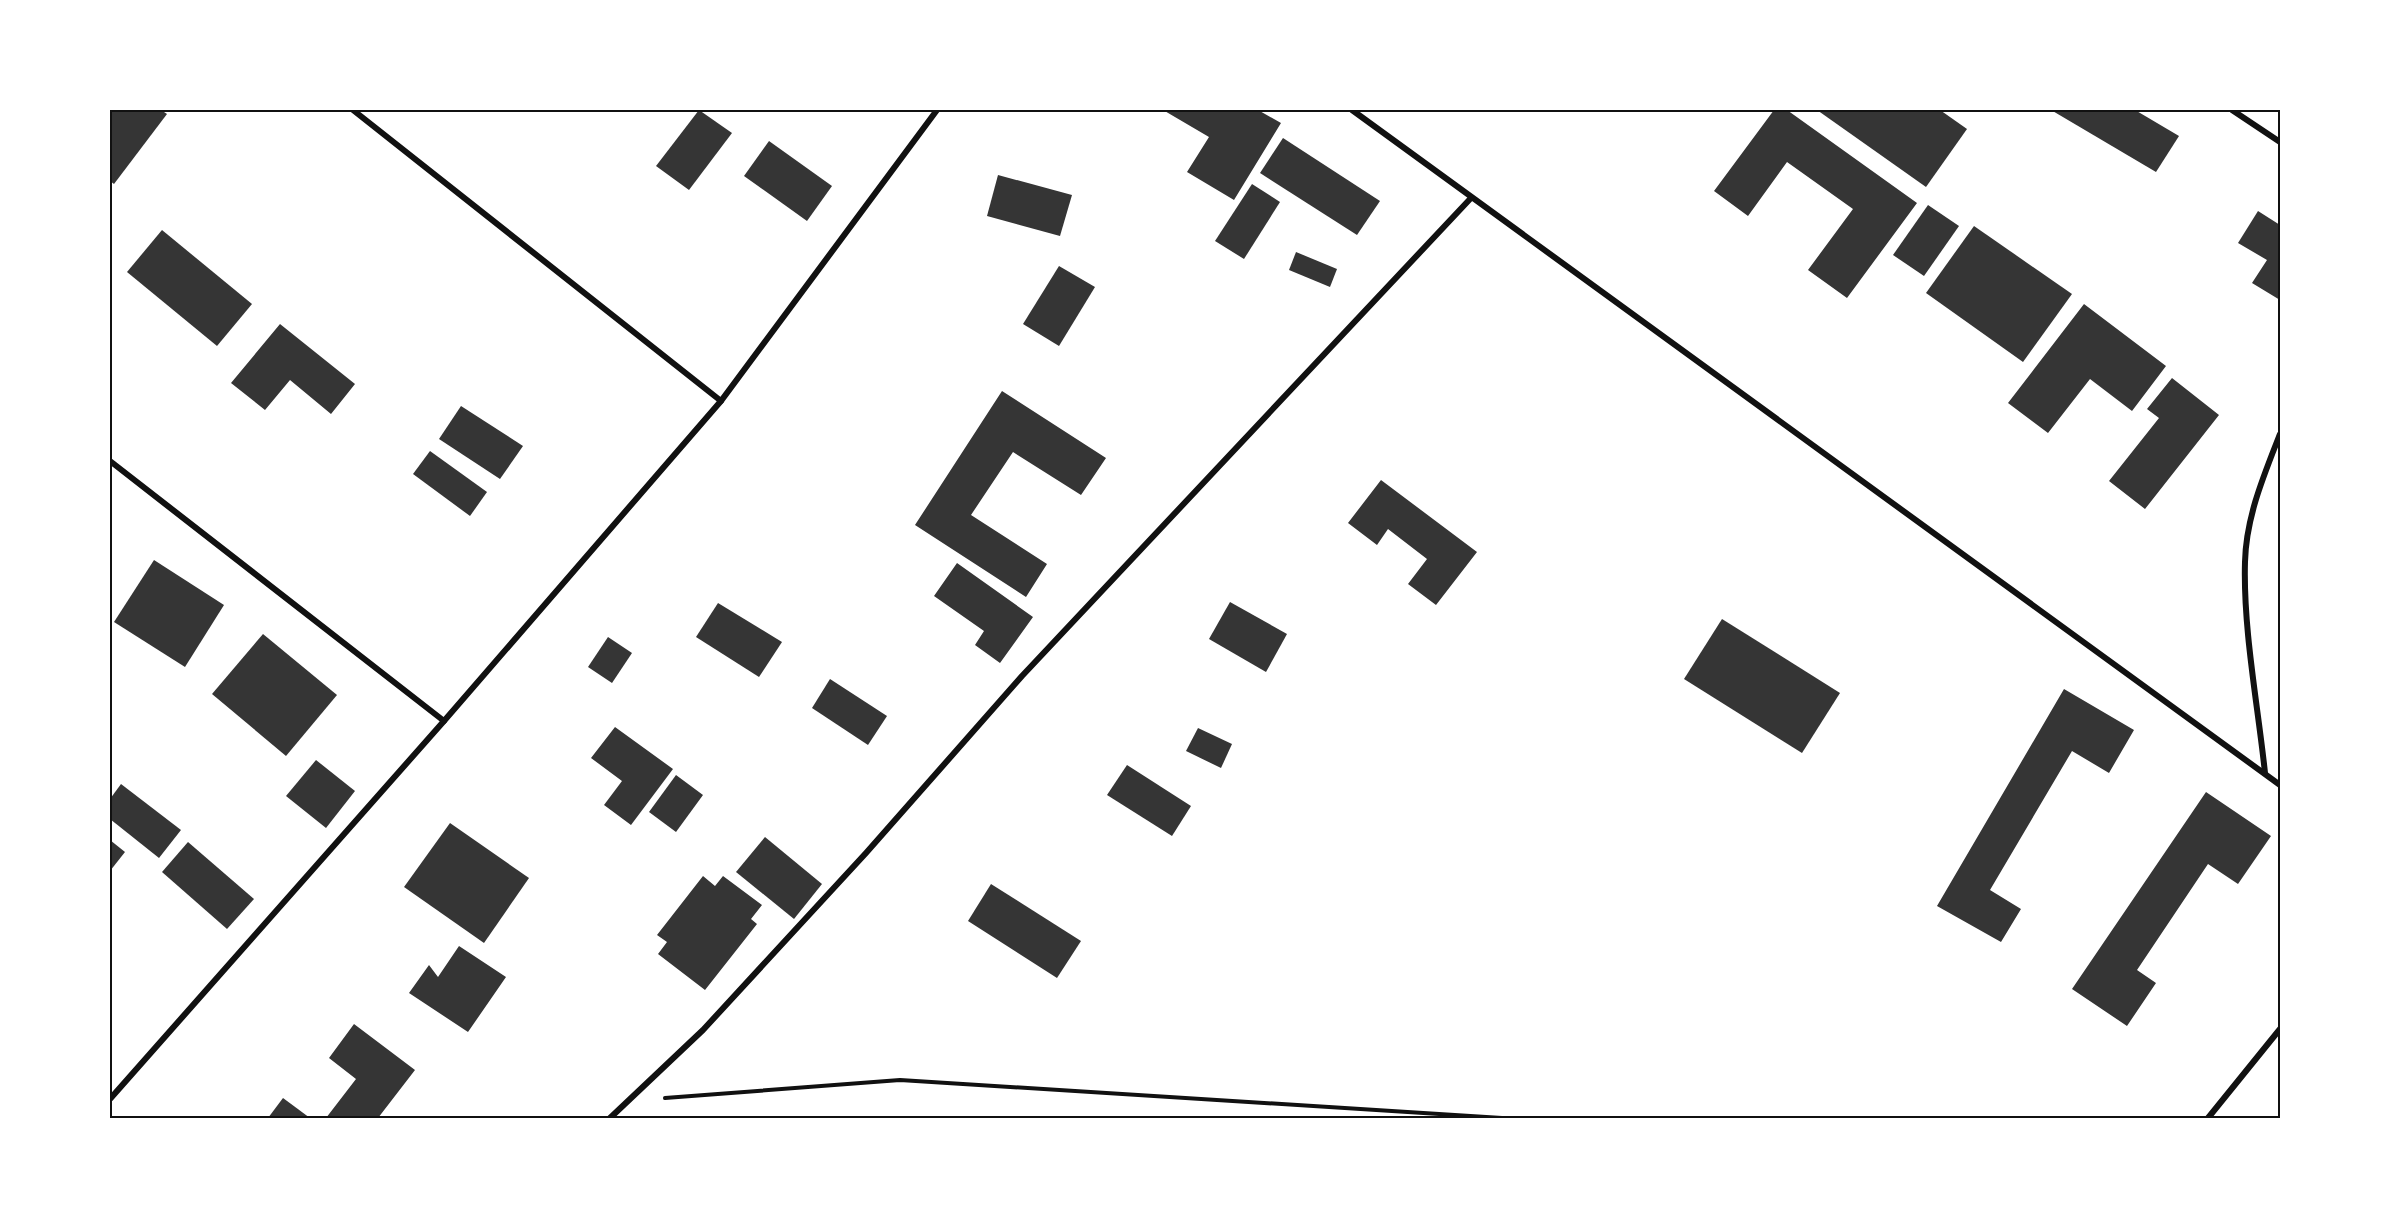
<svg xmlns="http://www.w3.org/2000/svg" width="2390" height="1228" viewBox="0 0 2390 1228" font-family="'Fira Sans',sans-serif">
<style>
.building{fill:#353535}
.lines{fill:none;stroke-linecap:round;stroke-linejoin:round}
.path{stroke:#111;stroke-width:4}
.minor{stroke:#111;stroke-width:6}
.neatline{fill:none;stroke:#111;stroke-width:2}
</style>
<rect width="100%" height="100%" fill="#fff"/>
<!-- building -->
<g class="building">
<path d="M110,110h51l6,4 -53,70 -4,-3z"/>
<path d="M699,110l33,23 -43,57 -33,-24z"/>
<path d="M1163,110h95l23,13 -47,77 -47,-28 22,-35z"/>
<path d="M1774,110h13l130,93 -70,95 -39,-28 45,-61 -66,-47 -39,54 -34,-25z"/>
<path d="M1817,110h123l27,19 -41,58z"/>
<path d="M2051,110h84l44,26 -23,36z"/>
<path d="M1283,138l97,63 -23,34 -97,-62z"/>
<path d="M769,141l63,45 -25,35 -63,-45z"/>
<path d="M998,175l74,20 -12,41 -73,-20z"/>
<path d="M1252,184l28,18 -36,57 -29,-18z"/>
<path d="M1928,205l31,21 -35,50 -31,-21z"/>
<path d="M2258,211l22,14v75l-28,-17 15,-23 -29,-17z"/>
<path d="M1974,226l98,68 -49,68 -97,-69z"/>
<path d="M162,230l90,74 -35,42 -90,-74z"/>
<path d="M1296,252l41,17 -7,18 -41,-17z"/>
<path d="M1059,266l36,21 -36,59 -36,-22z"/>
<path d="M2084,304l82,62 -34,45 -42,-32 -42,54 -40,-30z"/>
<path d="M280,324l75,60 -24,30 -41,-34 -25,30 -34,-27z"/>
<path d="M2172,378l47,37 -74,94 -36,-28 50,-63 -12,-9z"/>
<path d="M1002,391l104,67 -25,37 -68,-43 -42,63 76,49 -21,33 -111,-72z"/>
<path d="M461,406l62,40 -23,33 -61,-40z"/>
<path d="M430,451l57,41 -17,24 -57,-42z"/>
<path d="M1381,480l96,72 -41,53 -28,-21 19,-25 -39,-30 -11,16 -29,-22z"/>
<path d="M154,560l70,45 -39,62 -71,-45z"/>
<path d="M957,563l76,54 -33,46 -25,-18 9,-14 -50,-35z"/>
<path d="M1230,602l57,32 -21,38 -57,-33z"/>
<path d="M718,603l64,39 -23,35 -63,-40z"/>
<path d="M1722,619l118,74 -38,60 -118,-74z"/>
<path d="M263,634l74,61 -51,61 -74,-62z"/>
<path d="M608,637l24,16 -20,30 -24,-16z"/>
<path d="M830,679l57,37 -19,29 -56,-37z"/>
<path d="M2064,689l70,41 -25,43 -37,-22 -82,139 31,19 -20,33 -64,-36z"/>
<path d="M615,727l58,42 -42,56 -27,-20 18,-24 -31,-23z"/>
<path d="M1198,728l34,16 -11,24 -35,-17z"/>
<path d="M316,760l39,31 -29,37 -40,-32z"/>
<path d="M1127,765l64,41 -19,30 -65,-41z"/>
<path d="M676,775l27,20 -27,37 -27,-20z"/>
<path d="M121,784l60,46 -22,28 -49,-39v-20z"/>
<path d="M2206,792l65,44 -33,48 -30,-20 -71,106 19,13 -29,43 -55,-37z"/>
<path d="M450,823l79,55 -45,65 -80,-56z"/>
<path d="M765,837l57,47 -28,35 -58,-47z"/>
<path d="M110,840l15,12 -15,19z"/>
<path d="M188,842l66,57 -27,30 -65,-57z"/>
<path d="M703,876l12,10 8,-10 39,29 -11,14 6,5 -52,66 -47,-36 9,-12 -10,-7z"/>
<path d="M991,884l90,57 -24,37 -89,-57z"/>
<path d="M459,946l47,31 -38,55 -59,-39 20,-28 9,12z"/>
<path d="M354,1024l61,46 -37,48h-52l30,-39 -27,-21z"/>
<path d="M283,1098l27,20h-42z"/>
</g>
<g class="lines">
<!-- path -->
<path class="path" d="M665,1098l235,-18 602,38"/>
<!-- minor -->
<g class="minor">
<path d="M353,110l368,291"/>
<path d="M1352,110l928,675"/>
<path d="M2232,110l48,32"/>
<path d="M110,461l334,260"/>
<path d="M2265,773c-7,-67 -22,-144 -20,-211 1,-45 19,-87 35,-128"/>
<path d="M110,1099l334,-378 277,-320 216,-291"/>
<path d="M610,1118l93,-88 163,-177 156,-177 449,-478"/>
<path d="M2208,1118l72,-89"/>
</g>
</g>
<!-- border -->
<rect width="2390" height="1228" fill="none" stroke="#ffffff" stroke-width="222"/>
<rect x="111" y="111" width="2168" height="1006" class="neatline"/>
</svg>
